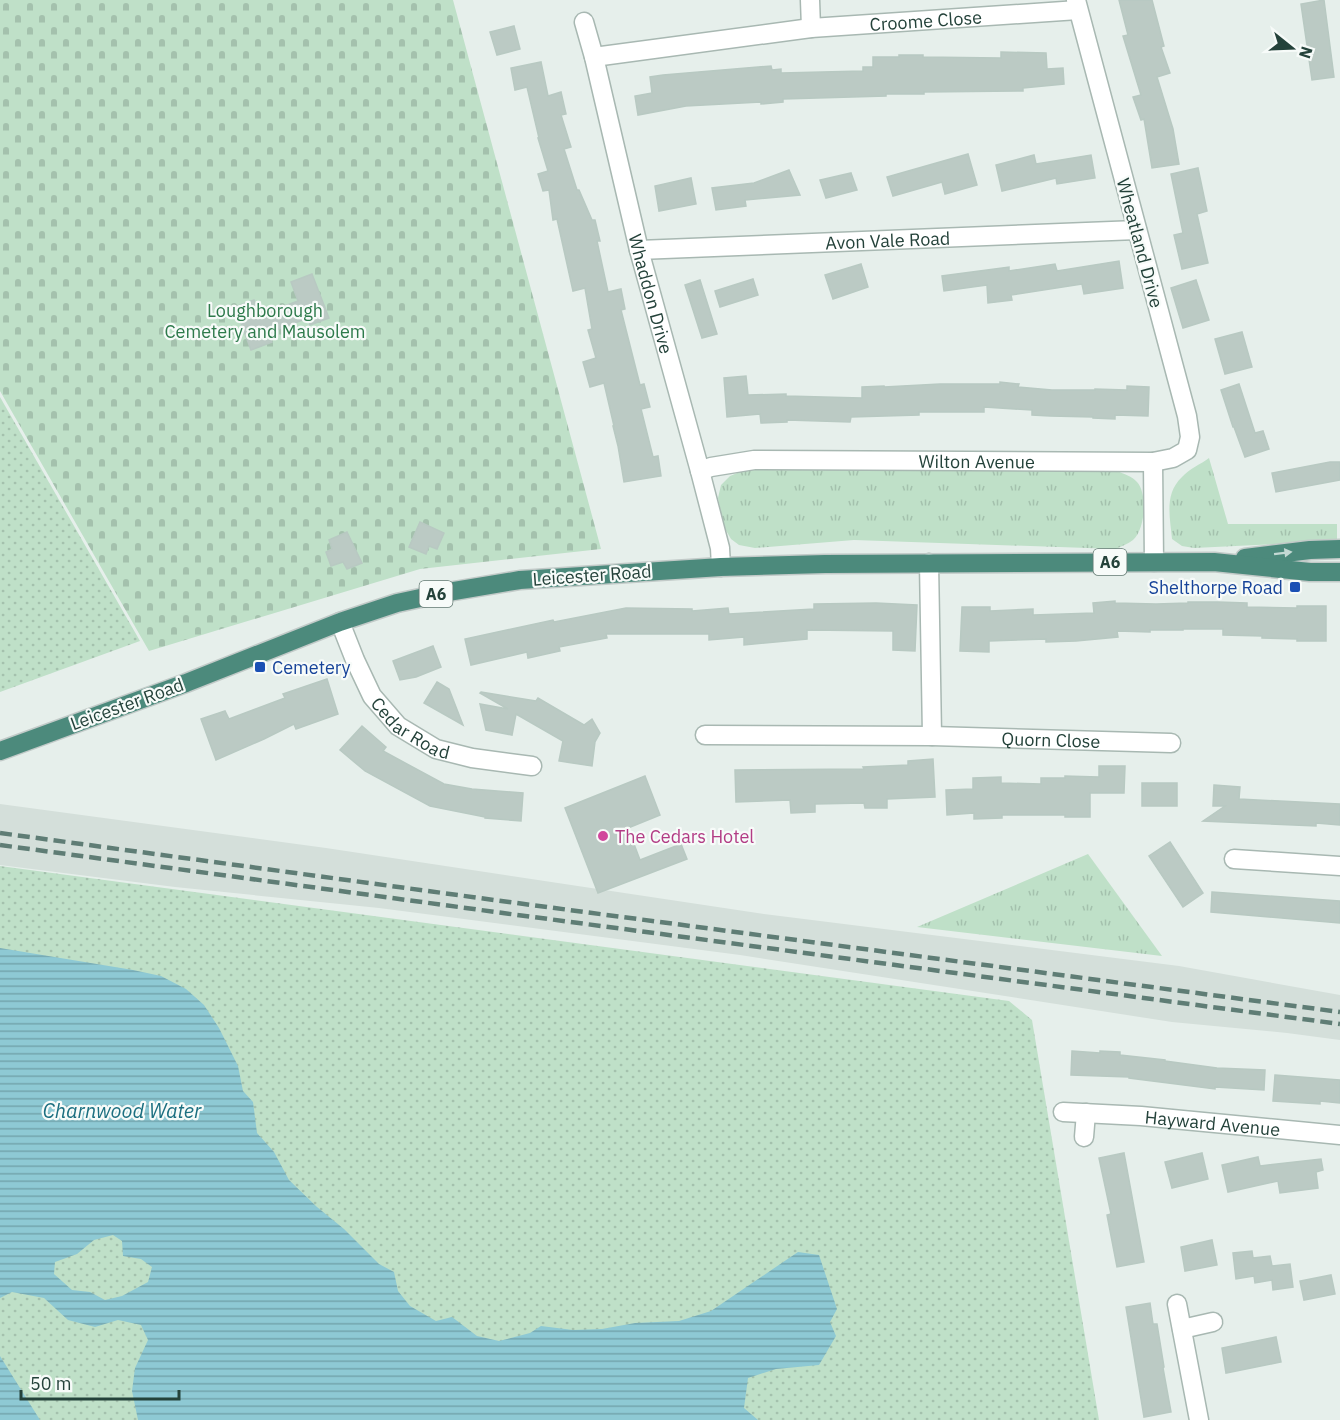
<svg xmlns="http://www.w3.org/2000/svg" width="1340" height="1420" viewBox="0 0 1340 1420" font-family="'IBM Plex Sans',sans-serif">
<style>
.built{fill:#d4dfda}
.grass{fill:url(#grass-tufts)}
.cemetery{fill:url(#cemetery-stones)}
.park{fill:url(#park-dots)}
.water{fill:url(#water-rules);fill-rule:evenodd}
.building{fill:#bbcac4;stroke:#b8c9c2;stroke-width:1.5}
.lines{fill:none;stroke-linecap:round;stroke-linejoin:round}
.minor-casing{stroke:#a8b8b2;stroke-width:21}
.trunk-casing{stroke:#c2cac8;stroke-width:21}
.minor{stroke:#fff;stroke-width:18}
.trunk{stroke:#4c8a7c;stroke-width:18}
.rail{stroke:#5f7d75;stroke-width:4.5;stroke-dasharray:12 6;stroke-linecap:butt}
.oneway{fill:#c4d9d4}
.transit-dot{fill:#1a4fb4;stroke:#f7fbf9;stroke-width:2}
.hotel-dot{fill:#d1479c;stroke:#f7fbf9;stroke-width:2}
.labels{text-anchor:middle;dominant-baseline:central;stroke-width:4.5;stroke-linejoin:round;paint-order:stroke}
.shield{fill:#f7fbf9;stroke:#637a73;stroke-width:1.5}
.shield-label{font-size:16px;font-weight:bold;fill:#24423a}
.street-label{font-size:18px;fill:#24423a;stroke:#f7fbf9}
.park-label{font-size:18px;fill:#2d7a4b;stroke:#f7fbf9}
.transit-label{font-size:18px;fill:#164399;stroke:#f7fbf9;text-anchor:end}
.hotel-label{font-size:18px;fill:#b23c85;stroke:#f7fbf9;text-anchor:start}
.water-label{font-size:20px;font-style:italic;fill:#1c6f80;stroke:#f7fbf9}
</style>
<defs>
<pattern id="grass-tufts" width="24" height="20" patternUnits="userSpaceOnUse" patternTransform="scale(1.5)"><rect width="24" height="20" fill="#bfe0c8"/><path d="M3 7l-1-3M5 7V3M7 7l1-3M15 17l-1-3M17 17v-4M19 17l1-3" fill="none" stroke="#a4c1ad"/></pattern>
<pattern id="cemetery-stones" width="16" height="16" patternUnits="userSpaceOnUse" patternTransform="scale(1.5)"><rect width="16" height="16" fill="#bfe0c8"/><path d="M2 7V4a2 2 0 0 1 4 0v3zM10 15v-3a2 2 0 0 1 4 0v3z" fill="#a4c1ad"/></pattern>
<pattern id="park-dots" width="8" height="8" patternUnits="userSpaceOnUse" patternTransform="scale(1.5)"><rect width="8" height="8" fill="#bfe0c8"/><path d="M2 2h.1M6 6h.1" fill="none" stroke="#a4c1ad" stroke-width="1.8" stroke-linecap="round"/></pattern>
<pattern id="water-rules" width="6" height="5" patternUnits="userSpaceOnUse" patternTransform="scale(1.5)"><rect width="6" height="5" fill="#8ec9d4"/><path d="M0 2.5h6" fill="none" stroke="#74a5ad"/></pattern>
</defs>
<rect width="100%" height="100%" fill="#e6efeb"/>
<!-- built -->
<path class="built" d="M0,804l326,44 438,66 415,52 161,29v45l-53,-7 -115,-11 -432,-67 -361,-47 -204,-21 -175,-22z"/>
<!-- grass -->
<g class="grass">
<path d="M1209,458l19,66h109v17l-143,7 -12,-2 -10,-7c-2,-22 -8,-45 10,-62 7,-8 19,-13 27,-19z"/>
<path d="M758,469l359,2c7,3 15,5 20,11 11,12 8,48 -4,58 -5,4 -12,6 -17,9l-262,-9 -99,8 -16,-3 -8,-6 -7,-12 -6,-29 3,-13 9,-9 12,-5z"/>
<path d="M1088,854l74,102 -245,-29z"/>
</g>
<!-- cemetery -->
<path class="cemetery" d="M0,0h453l148,549 -181,20 -271,82 -149,-260z"/>
<!-- park -->
<g class="park">
<path d="M0,397l140,244 -140,51z"/>
<path d="M0,866l1009,135 23,19 67,400h-1099z"/>
</g>
<!-- water -->
<g class="water">
<path d="M0,948l133,22 28,6 25,13 18,16 15,23 19,38 5,25 10,11 4,31 17,19 15,28 28,27 27,22 35,35 15,8 4,19 12,15 26,15 16,-4 25,19 22,5 31,-8 11,-7 32,4 29,-1 33,-6 44,-2 32,-10 87,-59 21,3 18,54 -7,13 6,14 -17,29 -43,4 -28,9 -4,30 14,12h-620l-6,-29 3,-23 13,-28 -7,-15 -23,-5 -23,7 -27,-7 -24,-22 -32,-6 -12,6zM113,1235l9,6 1,15 18,3 11,8 -4,15 -26,14 -17,4 -15,-8 -18,-2 -18,-16 1,-12 22,-8 17,-14z"/>
<path d="M0,1356l40,64h-40z"/>
</g>
<!-- building -->
<g class="building">
<path d="M1119,0h33l12,46 -3,1 9,26 -13,4 16,52 6,35 -27,4 -8,-49 -3,1 -8,-23 8,-2 -18,-59 5,-1z"/>
<path d="M1324,0l10,77 -22,3 -11,-76z"/>
<path d="M514,26l6,23 -23,6 -7,-23z"/>
<path d="M1001,52l45,1 1,16 16,-1 1,16 -41,4v3l-99,1v2h-38v2l-103,3v3l-22,2v-2l-75,4 -48,9 -3,-19 17,-3 -2,-16 13,-2 108,-9 1,4 9,-1v4l82,-2v-4h10v-10h26v-2h24v2l78,1z"/>
<path d="M541,62l7,34 13,-4 5,22 -5,1 10,32 -7,2 13,41h2l13,30h3l5,21h-3l11,51 13,-3 4,20 -4,1 19,75 4,-1 6,23 -9,2 12,48 5,-1 3,20 -37,6 -6,-36 -5,-20h1l-10,-43 -14,4 -7,-25 13,-4 -8,-28 4,-1 -7,-41 -12,3 -16,-72 -4,1 -4,-30 -6,1 -5,-17 10,-3 -10,-33h1l-12,-51 -12,3 -4,-22z"/>
<path d="M968,154l9,31 -32,9 -3,-12 -49,14 -6,-19z"/>
<path d="M1034,155l2,9 55,-9 4,23 -38,6 -1,-6 -54,13 -6,-26z"/>
<path d="M1198,168l9,43 -10,3 11,49 -26,6 -8,-34 9,-2 -12,-59z"/>
<path d="M789,170l11,25 -55,5 1,6 -30,4 -4,-22 42,-5z"/>
<path d="M851,173l6,17 -31,8 -6,-18z"/>
<path d="M691,178l5,26 -37,7 -4,-25z"/>
<path d="M1119,261l4,27 -39,6 -2,-10 -71,11 1,5 -24,3 -1,-18 -43,6 -2,-15 67,-9v4l46,-7 2,7z"/>
<path d="M861,264l7,23 -35,12 -8,-24z"/>
<path d="M312,274l17,44 -19,7 -2,-7 -40,15 4,9 -21,8 -16,-43 19,-7 6,15 38,-14 -7,-19z"/>
<path d="M753,279l5,16 -38,12 -5,-16z"/>
<path d="M700,280l17,54 -15,4 -17,-53z"/>
<path d="M1196,280l13,40 -26,8 -12,-40z"/>
<path d="M1242,332l10,35 -27,7 -10,-35z"/>
<path d="M746,376l2,19 38,-1v2l76,2v-11l22,-1v1l56,-3h60v-2l19,2 -1,3 34,3h43v-1l32,1v-4l22,1 -1,29 -33,-1v4l-22,-1v-1l-43,-1 -18,-1v-5l-48,-3v5h-65v3l-68,2 -1,5 -63,-2v2l-26,1 -1,-9 -33,3 -3,-39z"/>
<path d="M1239,384l16,49 8,-2 6,18 -24,8 -11,-30h-1l-12,-37z"/>
<path d="M1330,462h10v18l-64,12 -4,-19z"/>
<path d="M420,522l24,11 -7,16 -8,-3 -3,8 -17,-7z"/>
<path d="M347,532l15,31 -15,6 -4,-7 -12,4 -5,-14 6,-3 -3,-9z"/>
<path d="M1115,601v2l41,1 32,-1v-1h30l29,1v4l50,1v-2h29v35h-29v-2l-35,-1v-2l-39,-1v-6h-40v1h-33v2l-33,-1 1,6 -42,4 -30,1v-3l-57,2v11l-29,-1 2,-44h28v4l43,-2v6l61,-2 -1,-10z"/>
<path d="M876,603l41,2 -2,46 -22,-1v-19l-86,-1v9l-63,6v-8l-35,3v-6h-103l1,4 -48,9 1,4 -32,7 -1,-6 -56,13 -6,-26 88,-19 1,2 72,-14 66,1v2l36,-3 1,6 85,-5v-5z"/>
<path d="M433,646l8,21 -25,10 -16,3 -7,-19z"/>
<path d="M327,679l11,35 -42,15 -2,-5 -30,15 -48,21 -15,-41 24,-8 4,8 56,-21 -2,-4z"/>
<path d="M437,682l12,7 14,36 -39,-22z"/>
<path d="M481,692l55,9 2,-3 46,27 8,-6 8,14 -5,9 -3,24 -33,-5 4,-20 -47,-27 -4,21 -26,-5 -6,-26 28,5 -28,-16z"/>
<path d="M362,726l24,21 -3,4 61,33 28,5 51,4 -2,28 -36,-3v-1l-55,-11 -65,-35 -25,-21z"/>
<path d="M933,759l2,38 -48,2v9h-22l-1,-5 -49,1v8l-24,1 -1,-13 -54,2 -1,-32 129,-1 -1,-2 45,-2v-4z"/>
<path d="M1099,766h26l-1,27h-34v24h-25v-2h-63v3l-28,1v-6l-27,2 -1,-25 27,-1v-11l28,-1v6l40,1v-6h24v-2l34,1z"/>
<path d="M645,776l15,39 -32,13 12,32 41,-16 6,15 -89,34 -33,-85z"/>
<rect x="1142" y="783" width="35" height="23"/>
<path d="M1214,785l26,2 -1,12 101,5v21l-24,-2v3l-113,-5 22,-15h-12z"/>
<path d="M1170,842l33,51 -20,14 -34,-51z"/>
<path d="M1212,892l128,9v22l-129,-11z"/>
<path d="M1072,1051l28,2v-2l20,1v3l45,5v1l52,7 48,2 -1,20 -49,-3v2l-86,-11v-1l-58,-2z"/>
<path d="M1275,1075l65,5v23l-20,-2v3l-47,-3z"/>
<path d="M1124,1153l20,109 -27,5 -10,-52 4,-1 -12,-56z"/>
<path d="M1202,1153l6,26 -36,9 -7,-26z"/>
<path d="M1258,1157l2,9 61,-7 2,11 -7,2 2,16 -38,5 -2,-12 -50,11 -6,-27z"/>
<path d="M1212,1240l5,25 -32,6 -4,-24z"/>
<path d="M1252,1251l1,7 17,-2 2,10 18,-2 3,23 -20,3 -1,-10 -17,3 -1,-7 -18,3 -3,-26z"/>
<path d="M1331,1275l4,19 -31,6 -4,-19z"/>
<path d="M1150,1303l3,21h4l7,43 -1,1 8,44 -27,5 -18,-110z"/>
<path d="M1276,1337l5,25 -55,11 -4,-25z"/>
</g>
<g class="lines">
<!-- minor casing -->
<g class="minor-casing">
<g id="minor">
<path d="M810,0l1,28"/>
<path id="s1" d="M584,22l10,35 45,193 61,221 20,77 1,19"/>
<path id="s2" d="M594,57l217,-29 267,-18"/>
<path id="s3" d="M639,250l498,-20"/>
<path d="M1153,462l1,100"/>
<path id="s4" d="M700,471l11,-4 43,-7 399,2 20,-4 14,-8 3,-13 -3,-21 -111,-416"/>
<path d="M929,563l3,173"/>
<path id="s5" d="M340,622l15,38 17,36 26,30 38,23 36,9 60,8"/>
<path id="s6" d="M705,735l227,1 239,7"/>
<path d="M1234,859l106,7"/>
<path id="s7" d="M1063,1112l78,4 199,19"/>
<path d="M1084,1137l2,-24"/>
<path d="M1177,1304l22,116"/>
<path d="M1182,1329l31,-7"/>
</g>
</g>
<!-- trunk casing -->
<g class="trunk-casing">
<g id="trunk">
<path d="M1245,558l65,-8 30,-1"/>
<path d="M0,751l186,-68 154,-61 57,-19 51,-11 72,-12 201,-13 104,-3 389,-2 96,10h30"/>
</g>
</g>
<!-- minor -->
<use href="#minor" class="minor"/>
<!-- trunk -->
<use href="#trunk" class="trunk"/>
<!-- rail -->
<g class="rail">
<path d="M0,833l509,69 831,110"/>
<path d="M0,845l503,68 837,111"/>
</g>
</g>
<!-- one-way arrows -->
<defs><path id="oneway-solid" d="M-6-.8H1V-3.2L6.5 0L1 3.2V.8H-6Z" transform="scale(1.5)"/></defs>
<use class="oneway" href="#oneway-solid" transform="translate(1283 553) rotate(-7)"/>
<!-- markers -->
<g class="transit-dot">
<rect x="1289" y="581" width="12" height="12" rx="3"/>
<rect x="254" y="661" width="12" height="12" rx="3"/>
</g>
<circle class="hotel-dot" cx="603" cy="836" r="6"/>
<g class="labels">
<!-- shield labels -->
<g class="shield">
<rect x="1093.5" y="549" width="33" height="26" rx="4.5"/>
<rect x="419.5" y="581" width="33" height="26" rx="4.5"/>
</g>
<g class="shield-label">
<text x="1110" y="562">A6</text>
<text x="436" y="594">A6</text>
</g>
<!-- street labels -->
<g class="street-label">
<text stroke="none"><textPath href="#s2" startOffset="334">Croome Close</textPath></text>
<text stroke="none"><textPath href="#s3" startOffset="249">Avon Vale Road</textPath></text>
<text transform="translate(1140 243) rotate(75)">Wheatland Drive</text>
<text stroke="none"><textPath href="#s1" startOffset="280">Whaddon Drive</textPath></text>
<text stroke="none"><textPath href="#s4" startOffset="278">Wilton Avenue</textPath></text>
<text transform="translate(592 575) rotate(-4)">Leicester Road</text>
<text transform="translate(127 704) rotate(-20)">Leicester Road</text>
<text stroke="none"><textPath href="#s5" startOffset="132">Cedar Road</textPath></text>
<text stroke="none"><textPath href="#s6" startOffset="346">Quorn Close</textPath></text>
<text stroke="none"><textPath href="#s7" startOffset="150">Hayward Avenue</textPath></text>
</g>
<!-- park labels -->
<g class="park-label">
<text x="265" y="310">Loughborough<tspan x="265" dy="21">Cemetery and Mausolem</tspan></text>
</g>
<!-- transit labels -->
<g class="transit-label">
<text x="1283" y="587">Shelthorpe Road</text>
<text x="272" y="667" text-anchor="start">Cemetery</text>
</g>
<!-- hotel labels -->
<g class="hotel-label">
<text x="615" y="836">The Cedars Hotel</text>
</g>
<!-- water labels -->
<g class="water-label">
<text x="122" y="1110">Charnwood Water</text>
</g>
</g>
<!-- north arrow -->
<g transform="translate(1292 48) rotate(108)" stroke="#f7fbf9" stroke-width="4.5" paint-order="stroke">
<path d="M0-4.5L10 22L0 15L-10 22Z" fill="#24423a"/>
<text y="-9" font-size="16" font-weight="bold" text-anchor="middle" fill="#24423a">N</text>
</g>
<!-- scale -->
<path d="M21 1390v9h158v-9" fill="none" stroke="#24423a" stroke-width="3"/>
<text x="30" y="1390" font-size="18" fill="#24423a" stroke="#f7fbf9" stroke-width="4.5" paint-order="stroke">50 m</text>
</svg>
